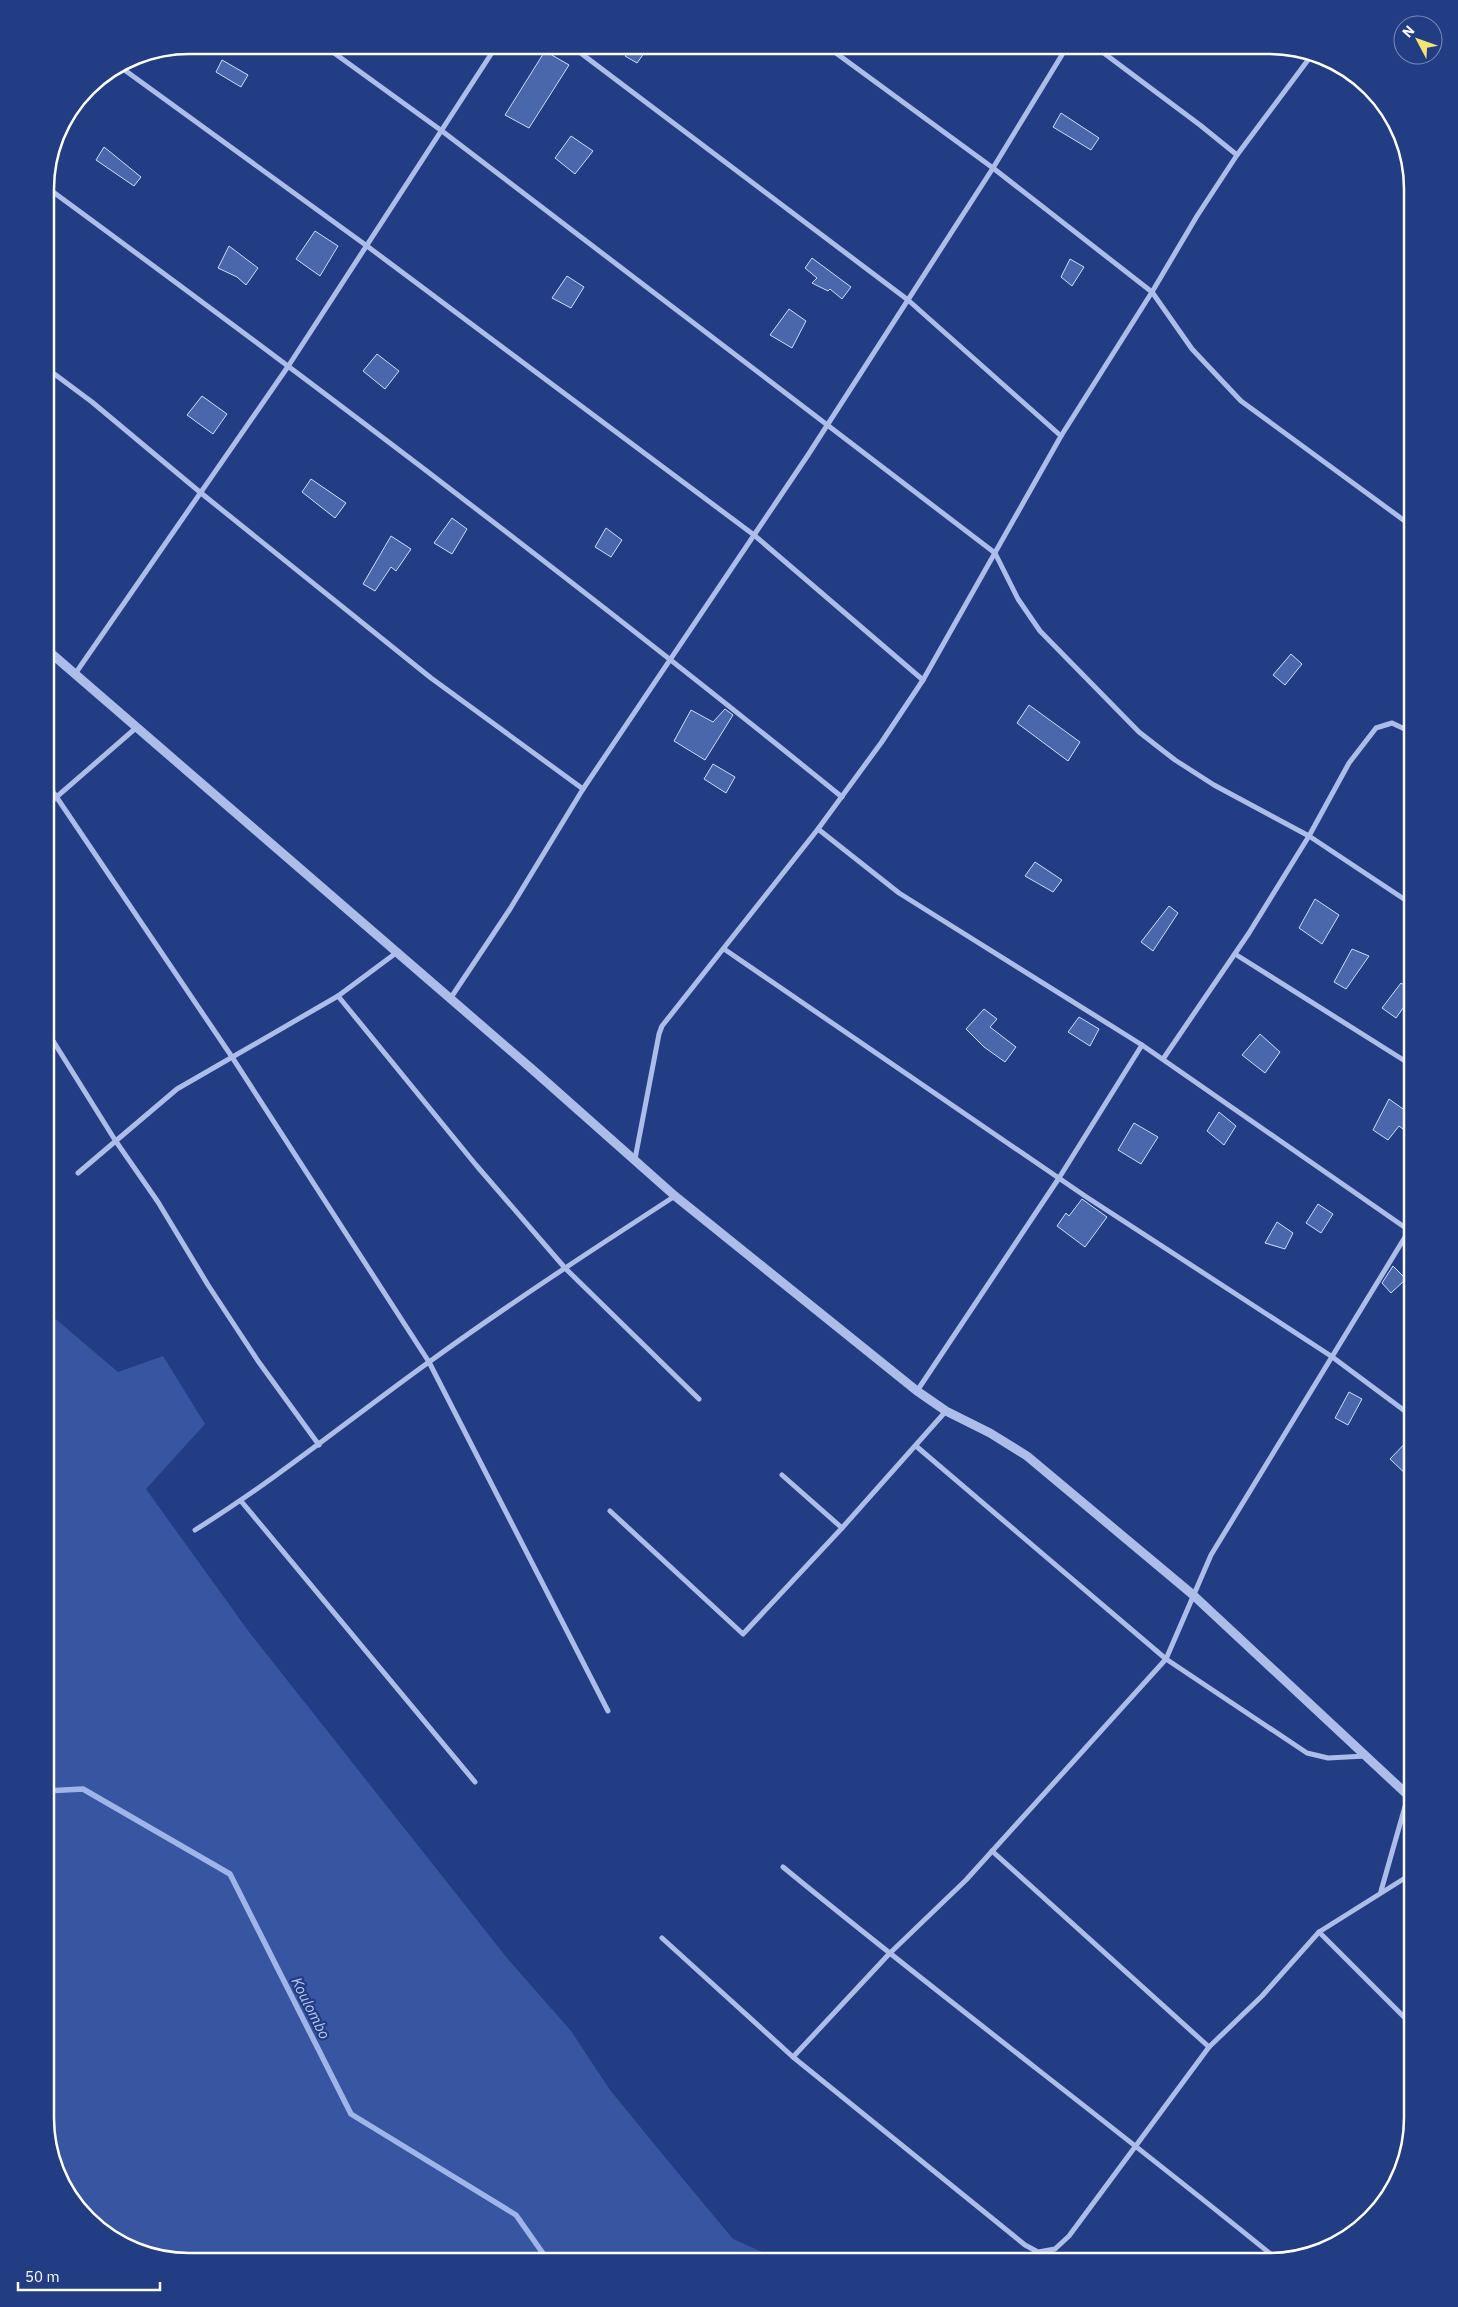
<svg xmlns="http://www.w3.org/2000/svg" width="1458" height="2307" viewBox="0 0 1458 2307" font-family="'IBM Plex Sans',sans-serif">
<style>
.green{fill:#3755a1}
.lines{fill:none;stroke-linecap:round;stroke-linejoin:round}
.stream{stroke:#9fb5e9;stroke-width:5.5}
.building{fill:#4b67ac;stroke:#cfdbf6}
.minor{stroke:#abbde8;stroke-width:5}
.tertiary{stroke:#abbde8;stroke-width:9}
.labels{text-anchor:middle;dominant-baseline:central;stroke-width:4.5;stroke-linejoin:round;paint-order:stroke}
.water-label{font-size:15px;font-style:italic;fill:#b7c7f0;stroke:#233d84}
.rim{fill:none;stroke:#fff;stroke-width:2.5}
</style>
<rect width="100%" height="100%" fill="#233d84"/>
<!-- green -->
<path class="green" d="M45,1310l73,62 45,-16 42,68 -59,65 103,143 258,326 64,73 39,59 63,77 60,72 52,23h-605l-71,-24 -49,-56 -15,-64z"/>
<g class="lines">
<!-- stream -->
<path class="stream" d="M45,1791l38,-2 147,85 121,240 165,101 33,47"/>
</g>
<!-- building -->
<g class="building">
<path d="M633,45h17l-13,18 -12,-7z"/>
<path d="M545,51l24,14 -40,63 -24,-13z"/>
<path d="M222,60l26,15 -7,12 -25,-15z"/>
<path d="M1061,113l38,25 -8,12 -38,-23z"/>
<path d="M571,136l22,15 -18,23 -20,-16z"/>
<path d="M104,147l37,30 -7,9 -38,-26z"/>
<path d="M315,231l23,15 -18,30 -24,-17z"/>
<path d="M229,246l29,22 -12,17 -9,-8 -19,-9z"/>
<path d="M812,258l39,29 -9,12 -12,-10 -2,2 -16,-8 5,-5 -12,-10z"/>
<path d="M1070,259l14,8 -12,19 -11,-9z"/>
<path d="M567,276l17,11 -13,21 -19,-10z"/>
<path d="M789,309l17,12 -14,27 -22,-13z"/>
<path d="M377,354l22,17 -14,18 -22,-18z"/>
<path d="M202,396l25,18 -14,20 -26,-19z"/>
<path d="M311,479l35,24 -11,15 -33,-26z"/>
<path d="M452,518l15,11 -15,25 -18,-11z"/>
<path d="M606,528l16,12 -11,17 -16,-10z"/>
<path d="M391,536l20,13 -15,22 -5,-4 -16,24 -12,-7z"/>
<path d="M1291,654l11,10 -17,21 -12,-10z"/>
<path d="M1029,705l51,37 -12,19 -51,-38z"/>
<path d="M725,709l8,6 -28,45 -31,-19 17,-31 22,12z"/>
<path d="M713,764l22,13 -9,16 -22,-14z"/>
<path d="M1035,862l27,18 -9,12 -28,-16z"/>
<path d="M1315,899l24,16 -17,29 -23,-16z"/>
<path d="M1169,906l9,7 -25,38 -12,-9z"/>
<path d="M1352,949l17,7 -23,33 -12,-7z"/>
<path d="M1401,983l12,8v3l-17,24 -14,-10z"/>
<path d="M984,1009l13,10 -7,8 26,20 -11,15 -21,-15 -18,-18z"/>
<path d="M1079,1017l20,12 -9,17 -22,-14z"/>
<path d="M1260,1034l20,18 -15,21 -23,-18z"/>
<path d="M1389,1099l24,17 -10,13 -4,-3 -11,14 -15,-10z"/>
<path d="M1219,1112l17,14 -12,19 -17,-14z"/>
<path d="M1134,1123l24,14 -17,27 -23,-14z"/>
<path d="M1082,1199l25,18 -22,30 -28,-21 9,-13 3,3z"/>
<path d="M1318,1204l15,10 -12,19 -15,-10z"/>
<path d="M1277,1222l16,11 -8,16 -20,-6z"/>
<path d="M1393,1266l13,13 -15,14 -9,-10z"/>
<path d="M1349,1392l13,7 -14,26 -13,-7z"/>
<path d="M1413,1435v46l-23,-22z"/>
</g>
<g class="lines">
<!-- minor -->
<g class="minor">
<path d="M323,45l119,86 553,422 23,46 22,32 99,101 36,28 39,25 95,51 104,69"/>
<path d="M570,45l338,255 153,136"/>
<path d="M825,45l168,123 159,124 40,57 49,52 172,126"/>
<path d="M1093,45l107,80 37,30"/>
<path d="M119,66l248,180 387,289 169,145"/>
<path d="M45,186c270,198 537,400 797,611"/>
<path d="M45,367l47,35 109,91 230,185 152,111"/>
<path d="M75,674l214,-309 208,-320"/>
<path d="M45,780l187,277 197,305 179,349"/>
<path d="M45,807l92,-80"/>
<path d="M818,829l81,64 243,152 271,188"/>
<path d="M724,949l361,247 246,160 82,61"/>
<path d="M1235,954l178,112"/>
<path d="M338,996l138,169 89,103 134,131"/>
<path d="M450,999l60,-90 73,-120 225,-334 185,-287 75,-123"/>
<path d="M45,1028l70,112 43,62 50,83 50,76 61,84"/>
<path d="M1163,1059l86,-126 60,-97 40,-73 27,-35 16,-5 21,10"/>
<path d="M635,1159l24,-125 3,-8 156,-197 63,-86 42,-63 138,-244 91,-144 45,-76 40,-61 74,-99"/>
<path d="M78,1173l99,-84 161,-93 58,-43"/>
<path d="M917,1391l142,-213 83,-133"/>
<path d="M916,1446l250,213 141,94 21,5 38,-2"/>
<path d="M782,1475l60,53"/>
<path d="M241,1501l234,281"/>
<path d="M610,1511l133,123 99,-106 104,-117"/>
<path d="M195,1530c82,-51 156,-112 234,-168 80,-58 163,-112 246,-166"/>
<path d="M992,1851l217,196"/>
<path d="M783,1867c163,134 332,260 495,393"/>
<path d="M1381,1891l27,-95 5,-6"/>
<path d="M1319,1932l94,94"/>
<path d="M662,1938l131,119 232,188 13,7 17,-3 14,-13 140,-189 53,-51 57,-64 94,-59"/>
<path d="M793,2057l96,-103 77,-74 200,-221 45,-104 202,-331"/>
</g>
<!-- tertiary -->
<path class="tertiary" d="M45,648l488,422 142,126 242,195 29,20 44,22 37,23 165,138 221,206"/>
</g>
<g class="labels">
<!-- water labels -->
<g class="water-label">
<text transform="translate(311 2008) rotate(63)">Koulombo</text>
</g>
</g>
<!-- crop -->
<path d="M0 0H1458V2307H0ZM189 54H1269A135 135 0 0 1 1404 189V2118A135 135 0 0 1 1269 2253H189A135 135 0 0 1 54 2118V189A135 135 0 0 1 189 54Z" fill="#233d84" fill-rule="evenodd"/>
<path class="rim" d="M189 54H1269A135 135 0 0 1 1404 189V2118A135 135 0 0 1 1269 2253H189A135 135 0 0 1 54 2118V189A135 135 0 0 1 189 54Z"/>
<!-- north arrow -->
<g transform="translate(1418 40) rotate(311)"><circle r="24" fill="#233d84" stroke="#7b8bb5"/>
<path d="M0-4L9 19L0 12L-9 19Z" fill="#f4e36e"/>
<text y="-8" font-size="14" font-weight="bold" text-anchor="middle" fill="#ffffff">N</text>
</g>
<!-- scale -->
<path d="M18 2282v8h142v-8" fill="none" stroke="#ffffff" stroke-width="2.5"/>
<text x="25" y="2282" font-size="15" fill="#ffffff" stroke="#233d84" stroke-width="4" paint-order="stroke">50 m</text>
</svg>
